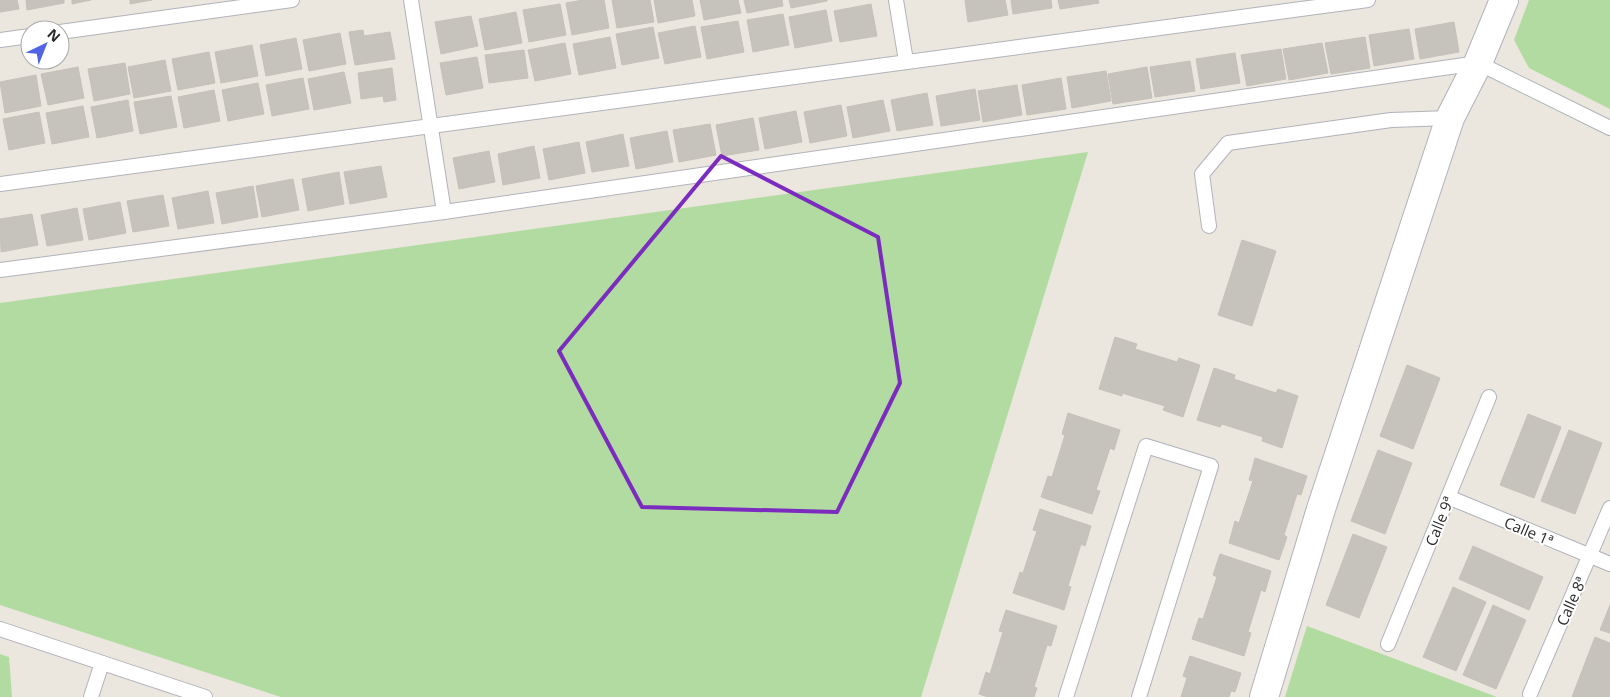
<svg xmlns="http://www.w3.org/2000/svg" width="1610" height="697" viewBox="0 0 1610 697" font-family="'Open Sans',sans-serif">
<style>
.green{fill:#b2dba1}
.building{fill:#c6c3bd;stroke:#c6c1b8}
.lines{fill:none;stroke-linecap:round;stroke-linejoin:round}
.lane-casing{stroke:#b1b3bc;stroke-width:16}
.street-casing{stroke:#b1b3bc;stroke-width:30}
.lane{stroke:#fff;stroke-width:14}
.street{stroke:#fff;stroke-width:28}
.marked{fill:none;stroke:#7b2cbf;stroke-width:4;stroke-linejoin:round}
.labels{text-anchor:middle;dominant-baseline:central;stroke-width:4;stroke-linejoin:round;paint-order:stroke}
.street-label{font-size:15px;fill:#2a2a2a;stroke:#fff}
</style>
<rect width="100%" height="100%" fill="#ebe6de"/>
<!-- green -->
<g class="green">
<path d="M1529,0h81v109l-81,-41 -15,-28z"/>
<path d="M1088,152l-167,545h-640l-281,-92v-302z"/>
<path d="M1307,626l190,71h-212z"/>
<path d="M0,654l9,3 3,40h-12z"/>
</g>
<!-- building -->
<g class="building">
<path d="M0,0h17l2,9 -19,3z"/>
<path d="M26,0h38v3l-37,7z"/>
<path d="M72,0h19l-19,4z"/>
<path d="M130,0h22l-22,4z"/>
<path d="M583,0h21l5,28 -37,7 -6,-32z"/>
<path d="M612,0h38l4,22 -37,6z"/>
<path d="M654,0h38l3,16 -37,7z"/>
<path d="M700,0h38l3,13 -37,7z"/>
<path d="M744,0h38l1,6 -36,7z"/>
<path d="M789,0h38v1l-36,7z"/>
<path d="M965,0h40l3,15 -40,7z"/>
<path d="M1011,0h40l1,8 -39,6z"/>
<path d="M1058,0h40l1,3 -39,6z"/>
<path d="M560,4l6,31 -37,7 -6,-32z"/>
<path d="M871,4l6,32 -37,6 -6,-31z"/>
<path d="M826,10l6,31 -37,7 -6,-31z"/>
<path d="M516,12l6,31 -37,7 -6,-31z"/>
<path d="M783,14l6,31 -36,7 -6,-32z"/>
<path d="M471,16l7,30 -37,8 -6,-32z"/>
<path d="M738,21l6,31 -37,7 -6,-32z"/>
<path d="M1454,22l5,30 -39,7 -5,-30z"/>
<path d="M695,26l6,31 -36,7 -7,-31z"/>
<path d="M653,27l6,31 -37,7 -6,-31z"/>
<path d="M1409,29l5,30 -40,7 -5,-31z"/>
<path d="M363,30l1,6 26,-4 5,27 -40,6 -6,-33z"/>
<path d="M340,33l6,31 -37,7 -6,-31z"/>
<path d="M610,37l6,31 -37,7 -6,-31z"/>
<path d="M1365,37l5,31 -39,6 -6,-31z"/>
<path d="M296,38l6,31 -36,7 -6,-31z"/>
<path d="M565,43l6,31 -36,7 -7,-31z"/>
<path d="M1322,43l6,30 -39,7 -6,-31z"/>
<path d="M252,45l6,31 -37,7 -6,-31z"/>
<path d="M1281,49l5,30 -39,7 -6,-31z"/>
<path d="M524,50l4,28 -39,5 -4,-28z"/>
<path d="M209,52l6,31 -37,7 -6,-31z"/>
<path d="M1235,53l5,30 -39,6 -5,-30z"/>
<path d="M477,57l6,31 -37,7 -6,-32z"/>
<path d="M165,60l6,31 -37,7 -6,-31z"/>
<path d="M1190,61l5,30 -40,6 -5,-30z"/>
<path d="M125,63l5,31 -36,7 -6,-32z"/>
<path d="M78,67l6,31 -36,7 -7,-31z"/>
<path d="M1147,67l5,31 -39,6 -5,-30z"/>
<path d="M392,68l4,32 -12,2 -1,-6 -22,3 -3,-26z"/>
<path d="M1106,71l5,30 -39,7 -5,-31z"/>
<path d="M344,72l7,31 -37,7 -6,-31z"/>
<path d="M36,75l5,31 -36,7 -5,-31z"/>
<path d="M303,78l6,31 -37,7 -6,-31z"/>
<path d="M1061,78l5,31 -39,6 -5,-30z"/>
<path d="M258,83l6,31 -36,7 -6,-31z"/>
<path d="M1017,85l5,30 -39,7 -5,-31z"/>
<path d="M975,89l5,31 -39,6 -5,-30z"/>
<path d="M214,90l6,31 -36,7 -6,-31z"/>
<path d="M927,93l6,32 -36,6 -6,-31z"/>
<path d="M171,96l6,31 -37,7 -6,-32z"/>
<path d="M128,100l5,31 -36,7 -6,-31z"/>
<path d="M883,100l7,31 -37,7 -6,-31z"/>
<path d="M841,105l6,31 -37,7 -6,-31z"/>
<path d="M83,106l6,31 -37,7 -6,-31z"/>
<path d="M796,111l6,31 -37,7 -6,-31z"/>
<path d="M39,112l6,31 -36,7 -6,-31z"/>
<path d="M753,118l6,32 -37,6 -6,-31z"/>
<path d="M710,124l6,31 -37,7 -6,-32z"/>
<path d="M667,131l6,31 -37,7 -6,-31z"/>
<path d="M623,134l6,32 -37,6 -6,-30z"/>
<path d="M579,142l6,31 -36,7 -6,-31z"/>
<path d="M534,146l6,32 -37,7 -5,-31z"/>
<path d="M489,151l6,31 -36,7 -6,-31z"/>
<path d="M381,166l6,31 -37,7 -6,-32z"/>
<path d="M339,172l5,32 -36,7 -6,-32z"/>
<path d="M293,179l6,31 -37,7 -6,-31z"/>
<path d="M253,186l5,31 -36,7 -6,-31z"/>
<path d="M208,191l6,32 -36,6 -6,-31z"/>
<path d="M163,195l6,31 -36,6 -6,-31z"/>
<path d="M120,202l6,31 -37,7 -6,-31z"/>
<path d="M77,208l6,32 -36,6 -6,-31z"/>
<path d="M32,214l6,31 -37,7 -1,-33z"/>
<path d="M1242,240l34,11 -24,75 -34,-11z"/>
<path d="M1115,337l22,7 -2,5 42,13 2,-4 21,7 -17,52 -20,-7 2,-4 -43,-13v3l-23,-7z"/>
<path d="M1407,365l33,13 -27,71 -33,-13z"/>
<path d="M1214,368l21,7 -1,4 42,14 2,-4 20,7 -16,52 -20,-7 1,-4 -41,-13 -2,3 -23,-7z"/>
<path d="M1068,413l52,17 -6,20 -4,-2 -14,42 4,1 -8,23 -51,-17 7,-21 4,1 13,-42 -3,-1z"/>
<path d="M1528,414l33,13 -27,71 -34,-13z"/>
<path d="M1569,430l33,13 -27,71 -34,-13z"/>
<path d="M1378,450l34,13 -27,71 -34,-13z"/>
<path d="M1255,458l52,18 -6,19 -4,-1 -13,41 3,2 -8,23 -50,-17 6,-22 4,2 14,-42 -4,-1z"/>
<path d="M1040,509l51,17 -6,20 -4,-2 -13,42 3,1 -7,23 -51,-17 7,-21 3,1 14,-42 -4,-1z"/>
<path d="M1353,534l34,13 -28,71 -33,-13z"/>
<path d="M1473,546l70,31 -14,33 -70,-31z"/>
<path d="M1220,554l51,17 -6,21 -4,-2 -13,42 3,1 -7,23 -52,-17 7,-21 4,1 14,-42 -4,-2z"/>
<path d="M1453,587l33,15 -30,69 -33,-14z"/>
<path d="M1493,605l33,15 -30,69 -33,-14z"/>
<path d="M1610,605v28l-10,-3z"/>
<path d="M1006,610l51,16 -6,20 -4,-1 -13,42 3,1 -3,9h-46l-9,-3 7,-22 4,2 13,-42 -4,-1z"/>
<path d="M1595,637l15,6v54h-38z"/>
<path d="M1190,656l51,17 -6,19 -4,-1 -2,6h-48l6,-19 -4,-2z"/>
</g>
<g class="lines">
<!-- lane casing -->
<g class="lane-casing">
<g id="lane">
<path d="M411,0l33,212"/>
<path d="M896,0l10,61"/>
<path d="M60,32l232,-32"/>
<path d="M0,40l30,-4"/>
<path d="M0,184l1368,-184"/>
<path d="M1209,226l-7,-52 26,-31 163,-23 59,-2"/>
<path d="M0,270l444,-58 1034,-149 132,65"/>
<path d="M1448,497l162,67"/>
<path d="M0,629l205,68"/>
<path d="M1388,644l101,-247"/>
<path d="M1530,694l80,-186"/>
<path d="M91,697l11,-34"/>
<path d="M1066,697l80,-251 65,20 -72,231"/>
</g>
</g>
<!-- street casing -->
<g class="street-casing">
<path id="street" d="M1264,697l57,-188 129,-391 28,-55 26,-63"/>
</g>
<!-- lane -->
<use href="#lane" class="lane"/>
<!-- street -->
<use href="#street" class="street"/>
</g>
<!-- marked area -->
<path class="marked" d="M721,156l157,81 22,146 -63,129 -195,-5 -83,-156z"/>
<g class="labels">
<!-- street labels -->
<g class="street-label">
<text transform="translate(1439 521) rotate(-68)">Calle 9ª</text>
<text transform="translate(1529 531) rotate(23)">Calle 1ª</text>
<text transform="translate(1571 601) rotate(-66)">Calle 8ª</text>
</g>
</g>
<!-- north arrow -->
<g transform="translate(45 45) rotate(43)"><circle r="24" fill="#ffffff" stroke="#aaaaaa"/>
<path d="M0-4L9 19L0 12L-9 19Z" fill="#5065e5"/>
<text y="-8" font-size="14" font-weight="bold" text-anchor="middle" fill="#2a2a2a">N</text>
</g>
</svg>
